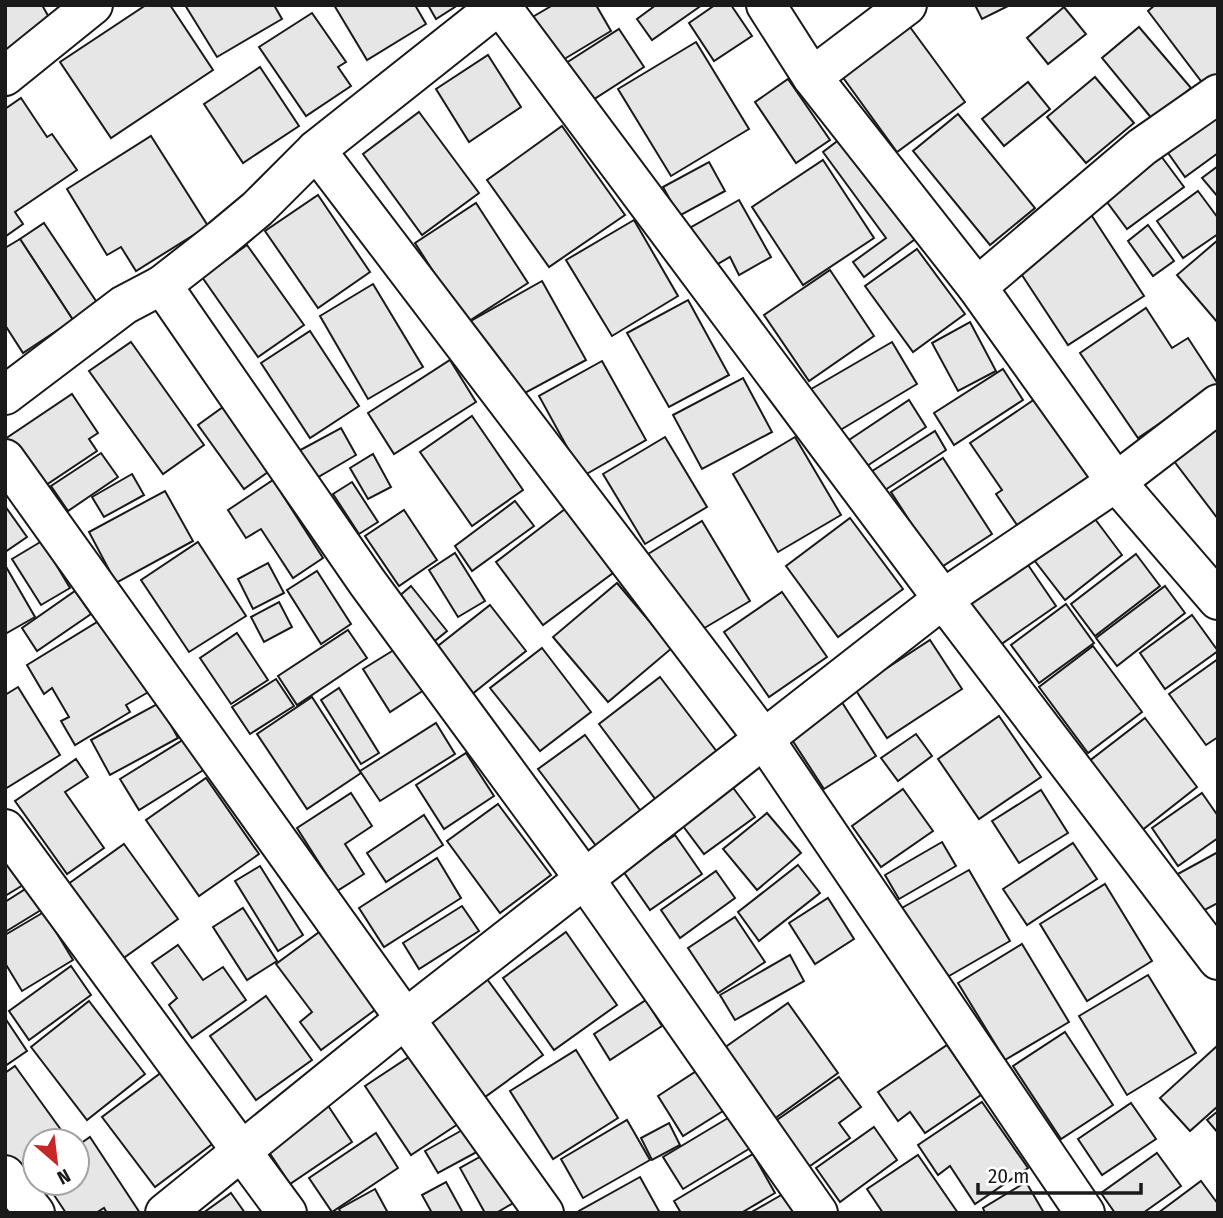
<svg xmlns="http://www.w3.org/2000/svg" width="1223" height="1218" viewBox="0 0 1223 1218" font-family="'Fira Sans Condensed',sans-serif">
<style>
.building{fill:#e6e6e6;stroke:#1a1a1a;stroke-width:2}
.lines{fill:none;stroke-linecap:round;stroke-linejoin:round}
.minor-casing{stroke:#1a1a1a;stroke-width:42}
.minor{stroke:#fff;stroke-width:38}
</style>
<rect width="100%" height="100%" fill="#fff"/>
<!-- building -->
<g class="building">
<path d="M5,5h37l13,23 -45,27 -5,-7z"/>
<path d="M146,5h24l43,65 -102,68 -51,-76z"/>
<path d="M185,5h89l8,14 -65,38z"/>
<path d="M334,5h81l11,19 -59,36z"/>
<path d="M428,5h30l-22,14z"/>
<path d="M553,5h43l15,26 -60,36 -27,-45z"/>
<path d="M656,5h46l-50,35 -15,-21z"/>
<path d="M715,5h16l21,31 -38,25 -25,-38z"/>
<path d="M975,5h35l-28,14z"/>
<path d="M1155,5h63v70l-14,10 -56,-74z"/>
<path d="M1064,7l22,27 -38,30 -21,-26z"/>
<path d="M312,13l34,49 -8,5 13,19 -45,30 -47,-69z"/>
<path d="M907,23l58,79 -68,50 -58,-80z"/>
<path d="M1139,27l52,61 -38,32 -51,-62z"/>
<path d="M619,29l25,38 -56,36 -25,-38z"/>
<path d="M696,42l53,87 -78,47 -53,-87z"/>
<path d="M488,55l33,52 -52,35 -33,-53z"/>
<path d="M260,67l39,59 -56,37 -39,-59z"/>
<path d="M1095,77l39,46 -48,40 -39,-46z"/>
<path d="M788,79l42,61 -34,23 -41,-61z"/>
<path d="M1028,82l22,27 -46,37 -22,-27z"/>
<path d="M21,98l26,39 5,-3 25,36 -62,42 8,12 -17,12 -1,-127z"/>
<path d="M419,112l60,81 -57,42 -59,-81z"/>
<path d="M1218,113v40l-33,24 -19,-27z"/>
<path d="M958,114l77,94 -45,37 -77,-94z"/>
<path d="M562,126l63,89 -76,52 -62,-87z"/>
<path d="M848,133l74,101 -58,43 -11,-15 33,-24 -63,-86z"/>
<path d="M151,136l57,90 -72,45 -15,-24 -14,8 -40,-66z"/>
<path d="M1161,156l23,31 -57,42 -23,-31z"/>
<path d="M823,160l51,78 -71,47 -51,-78z"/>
<path d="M709,162l16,29 -46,25 -16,-29z"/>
<path d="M1218,166v31l-16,-19z"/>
<path d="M1198,191l20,27v16l-35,24 -26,-37z"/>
<path d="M318,195l52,77 -52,36 -53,-77z"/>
<path d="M739,200l32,57 -32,18 -9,-18 -21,12 -21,-40z"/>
<path d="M476,203l52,80 -62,40 -51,-80z"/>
<path d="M1090,213l54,83 -76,49 -54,-82z"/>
<path d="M634,220l44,76 -66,40 -46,-76z"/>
<path d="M44,223l54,81 -25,16 -53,-81z"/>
<path d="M1148,225l26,36 -21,15 -25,-35z"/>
<path d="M20,239l53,81 -50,33 -18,-28v-77z"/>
<path d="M1218,240v83l-41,-48z"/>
<path d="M247,245l57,80 -46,32 -56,-80z"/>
<path d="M917,249l48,65 -52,38 -48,-66z"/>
<path d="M830,270l44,66 -65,45 -45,-66z"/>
<path d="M542,281l44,79 -74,40 -43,-78z"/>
<path d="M373,284l50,83 -55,32 -48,-83z"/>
<path d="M688,300l41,75 -60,32 -42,-74z"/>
<path d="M1146,308l26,40 16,-10 30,46 -80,54 -58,-85z"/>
<path d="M970,322l26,49 -38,20 -26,-48z"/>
<path d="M310,331l49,75 -49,32 -49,-75z"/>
<path d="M131,342l73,103 -41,29 -74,-103z"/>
<path d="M892,342l25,42 -85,51 -26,-43z"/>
<path d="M450,360l26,42 -82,52 -26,-41z"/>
<path d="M602,361l44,79 -63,36 -44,-80z"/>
<path d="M1003,369l20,31 -69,45 -20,-32z"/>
<path d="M743,378l29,54 -70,37 -29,-54z"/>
<path d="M72,394l26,39 -9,6 8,12 -51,34 -20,-30 -11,8 -10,-14v-10z"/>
<path d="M1038,397l59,84 -76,50 -25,-37 6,-4 -32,-47z"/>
<path d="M909,400l17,27 -62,41 -18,-26z"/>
<path d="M223,407l45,65 -24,17 -46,-64z"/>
<path d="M1218,408v111l-54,-71z"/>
<path d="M472,416l51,74 -51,36 -52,-74z"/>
<path d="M341,428l15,27 -48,28 -15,-29z"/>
<path d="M935,431l11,19 -67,44 -13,-19z"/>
<path d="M665,437l42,70 -62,37 -42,-70z"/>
<path d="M795,437l46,78 -63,37 -45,-78z"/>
<path d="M101,453l17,24 -50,34 -17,-25z"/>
<path d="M373,454l18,33 -23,12 -18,-31z"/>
<path d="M943,458l49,76 -52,34 -49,-76z"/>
<path d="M132,474l12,21 -40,22 -12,-20z"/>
<path d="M273,480l50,78 -30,20 -32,-49 -15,9 -18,-28z"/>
<path d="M352,482l26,40 -19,12 -26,-40z"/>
<path d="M165,491l28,50 -77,42 -27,-51z"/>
<path d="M515,501l19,25 -62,45 -17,-25z"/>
<path d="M5,506l22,31 -22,15z"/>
<path d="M565,509l48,64 -70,52 -47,-63z"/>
<path d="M404,510l33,50 -38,26 -34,-50z"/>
<path d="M1089,511l33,44 -57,45 -34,-44z"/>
<path d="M850,518l53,71 -65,48 -52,-71z"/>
<path d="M702,521l48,80 -54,32 -48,-79z"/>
<path d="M42,541l28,47 -29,17 -29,-46z"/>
<path d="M198,542l48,74 -57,36 -48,-72z"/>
<path d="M455,553l30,48 -27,16 -29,-47z"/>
<path d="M1136,554l24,32 -65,50 -24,-32z"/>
<path d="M1026,562l30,44 -56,39 -30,-43z"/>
<path d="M268,563l16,30 -31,16 -15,-30z"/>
<path d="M5,565l30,52 -30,17z"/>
<path d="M317,571l34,53 -30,20 -34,-54z"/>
<path d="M617,583l55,65 -64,54 -55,-65z"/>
<path d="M411,586l36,45 -22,18 -35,-45z"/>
<path d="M1165,586l20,27 -68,53 -21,-28z"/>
<path d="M75,591l16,23 -54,37 -15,-23z"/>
<path d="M782,592l45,65 -58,40 -45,-65z"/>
<path d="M279,602l13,25 -28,15 -13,-25z"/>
<path d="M1066,604l28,39 -55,40 -28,-38z"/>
<path d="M490,605l36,46 -60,48 -37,-46z"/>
<path d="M1192,615l26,36 -53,38 -25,-36z"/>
<path d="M107,616l45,74 -26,15 4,7 -55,33 -14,-24 8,-4 -17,-29 -8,6 -17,-29z"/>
<path d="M348,630l19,28 -70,47 -19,-29z"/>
<path d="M237,633l31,47 -37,24 -31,-46z"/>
<path d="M930,640l32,49 -75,49 -32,-49z"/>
<path d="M1093,646l49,66 -54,41 -49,-66z"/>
<path d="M397,648l27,42 -34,22 -27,-43z"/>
<path d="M542,648l49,64 -51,39 -50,-63z"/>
<path d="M1218,659v78l-12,8 -37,-51z"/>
<path d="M660,677l64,84 -62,47 -63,-84z"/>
<path d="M276,679l18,27 -44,28 -18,-27z"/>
<path d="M18,687l42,68 -55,34v-94z"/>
<path d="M339,688l40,65 -18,11 -40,-64z"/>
<path d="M838,696l38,60 -52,33 -39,-60z"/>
<path d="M312,697l49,76 -54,36 -50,-75z"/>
<path d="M159,703l19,35 -68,37 -19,-35z"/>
<path d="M999,716l42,61 -62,42 -41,-60z"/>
<path d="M1145,718l52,69 -56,44 -53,-69z"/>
<path d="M436,723l19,31 -75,47 -20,-30z"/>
<path d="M916,734l16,22 -34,25 -17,-23z"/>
<path d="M585,735l60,82 -45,34 -62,-82z"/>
<path d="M186,738l19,31 -66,41 -19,-31z"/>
<path d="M466,753l28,43 -50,33 -28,-44z"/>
<path d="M76,759l12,18 -23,15 39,56 -37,26 -52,-73z"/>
<path d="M206,778l53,76 -60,42 -53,-76z"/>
<path d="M731,785l24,32 -51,37 -24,-32z"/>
<path d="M903,789l30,42 -52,36 -29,-41z"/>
<path d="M1041,790l27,43 -49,30 -27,-42z"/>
<path d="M351,793l21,33 -27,18 19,30 -27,17 -40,-63z"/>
<path d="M1202,793l16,23v22l-40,28 -26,-38z"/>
<path d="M498,804l53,71 -51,38 -53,-72z"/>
<path d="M767,813l34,40 -44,37 -34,-41z"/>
<path d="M424,815l19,30 -57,37 -19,-29z"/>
<path d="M675,835l27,39 -52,36 -27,-39z"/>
<path d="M942,842l14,24 -57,33 -14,-24z"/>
<path d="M1073,843l24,36 -70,46 -24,-36z"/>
<path d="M124,844l54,75 -60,43 -54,-75z"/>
<path d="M1218,852v51l-21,11 -21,-39z"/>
<path d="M437,858l24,40 -77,49 -25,-39z"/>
<path d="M5,860l18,25 -18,11z"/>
<path d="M798,865l22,28 -61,48 -21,-29z"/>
<path d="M260,866l43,69 -25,16 -43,-70z"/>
<path d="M969,870l41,71 -68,39 -42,-71z"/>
<path d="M716,871l19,27 -55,40 -19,-28z"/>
<path d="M1105,884l47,77 -65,40 -47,-77z"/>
<path d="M27,888l14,22 -36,22v-30z"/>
<path d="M828,898l26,41 -39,25 -26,-41z"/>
<path d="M462,906l17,25 -60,38 -16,-26z"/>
<path d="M243,908l34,53 -30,19 -34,-53z"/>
<path d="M44,912l29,48 -51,31 -17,-28v-28z"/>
<path d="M735,917l30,45 -47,31 -30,-45z"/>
<path d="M326,927l57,77 -62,46 -21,-28 12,-10 -36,-48z"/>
<path d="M566,932l51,73 -63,45 -51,-72z"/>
<path d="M1022,944l47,78 -64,38 -47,-77z"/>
<path d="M178,945l25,35 20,-13 23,33 -54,38 -23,-33 8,-7 -25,-35z"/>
<path d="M790,955l14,26 -69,39 -15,-25z"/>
<path d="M71,966l20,29 -62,45 -20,-29z"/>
<path d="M484,975l59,80 -58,42 -58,-80z"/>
<path d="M1148,975l48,78 -69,42 -48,-79z"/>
<path d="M266,996l46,64 -56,40 -46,-64z"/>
<path d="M646,1000l16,26 -52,34 -16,-26z"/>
<path d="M89,1001l56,73 -58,46 -56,-73z"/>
<path d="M788,1003l50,70 -64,46 -50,-71z"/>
<path d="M5,1018l22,33 -22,15z"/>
<path d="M1065,1032l48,73 -52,34 -48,-73z"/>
<path d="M947,1045l34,50 -56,38 -15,-21 -12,9 -20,-29z"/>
<path d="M1217,1046l1,60 -28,25 -30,-33z"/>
<path d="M576,1050l42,68 -65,41 -43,-68z"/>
<path d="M412,1055l46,69 -47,31 -46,-69z"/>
<path d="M15,1066l54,75h-34v23l-24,17 -6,-8v-100z"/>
<path d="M698,1070l25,41 -40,25 -25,-40z"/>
<path d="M162,1072l53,70 -60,45 -53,-70z"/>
<path d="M839,1077l22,30 -22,16 11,15 -43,30 -33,-46z"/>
<path d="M982,1102l46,66 -53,36 -25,-38 -12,9 -20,-30z"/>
<path d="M1131,1103l25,36 -54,36 -24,-36z"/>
<path d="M327,1104l25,38 -62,42 -25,-38z"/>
<path d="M1218,1111v22l-11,-13z"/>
<path d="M733,1115l19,32 -69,42 -20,-32z"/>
<path d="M627,1120l23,40 -67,38 -22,-39z"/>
<path d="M669,1123l11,22 -28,15 -11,-22z"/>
<path d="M473,1124l13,23 -48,26 -13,-22z"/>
<path d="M874,1127l23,33 -57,42 -24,-34z"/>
<path d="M376,1133l22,35 -66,44 -23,-34z"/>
<path d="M90,1137l50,76h-33l-3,-5 -8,5h-30l-20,-30h31v-37z"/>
<path d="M494,1149l28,49 -26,15h-11l-25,-45z"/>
<path d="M1157,1153l24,33 -38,27h-28l-14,-20z"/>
<path d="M753,1154l22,39 -34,20h-60l-7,-12z"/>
<path d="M918,1155l40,58h-75l-16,-24z"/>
<path d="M640,1177l20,36h-80l-1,-2z"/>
<path d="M1201,1181l17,23v9h-60z"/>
<path d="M446,1182l17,31h-31l-10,-18z"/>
<path d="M1026,1182l18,31h-59l-2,-5z"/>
<path d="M375,1189l13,24h-47l-2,-4z"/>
<path d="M231,1193l14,20h-42z"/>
<path d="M783,1194l11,19h-44z"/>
</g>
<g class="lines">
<!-- minor casing -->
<g class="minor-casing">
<g id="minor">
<path d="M500,5l443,594 275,361"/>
<path d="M766,5l46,72 165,210 139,195 102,118"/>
<path d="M5,76l88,-71"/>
<path d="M812,77l95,-72"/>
<path d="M316,150l448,589 321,474"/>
<path d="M162,285l205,297 217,296 234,335"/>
<path d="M977,287l165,-140 76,-53"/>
<path d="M5,395l119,-90 38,-20 59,-46 36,-30 59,-59 183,-145"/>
<path d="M5,459l539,754"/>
<path d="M5,829l282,384"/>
<path d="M5,1175l30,38"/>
<path d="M165,1213l240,-194 538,-420 173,-117 102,-78"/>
</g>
</g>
<!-- minor -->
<use href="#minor" class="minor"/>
</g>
<!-- border -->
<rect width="1223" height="1218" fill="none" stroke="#1a1a1a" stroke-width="14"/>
<!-- north arrow -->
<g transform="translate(56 1162) rotate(152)"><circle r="33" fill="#ffffff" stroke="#a3a3a3" stroke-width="2"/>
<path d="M0-5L12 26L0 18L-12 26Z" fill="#c62828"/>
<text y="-10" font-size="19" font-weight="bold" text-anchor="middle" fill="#1a1a1a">N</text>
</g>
<!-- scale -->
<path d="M978 1183v10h163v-10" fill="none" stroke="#1a1a1a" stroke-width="3.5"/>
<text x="988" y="1183" font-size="21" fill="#1a1a1a" stroke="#ffffff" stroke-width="5" paint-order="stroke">20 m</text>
</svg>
